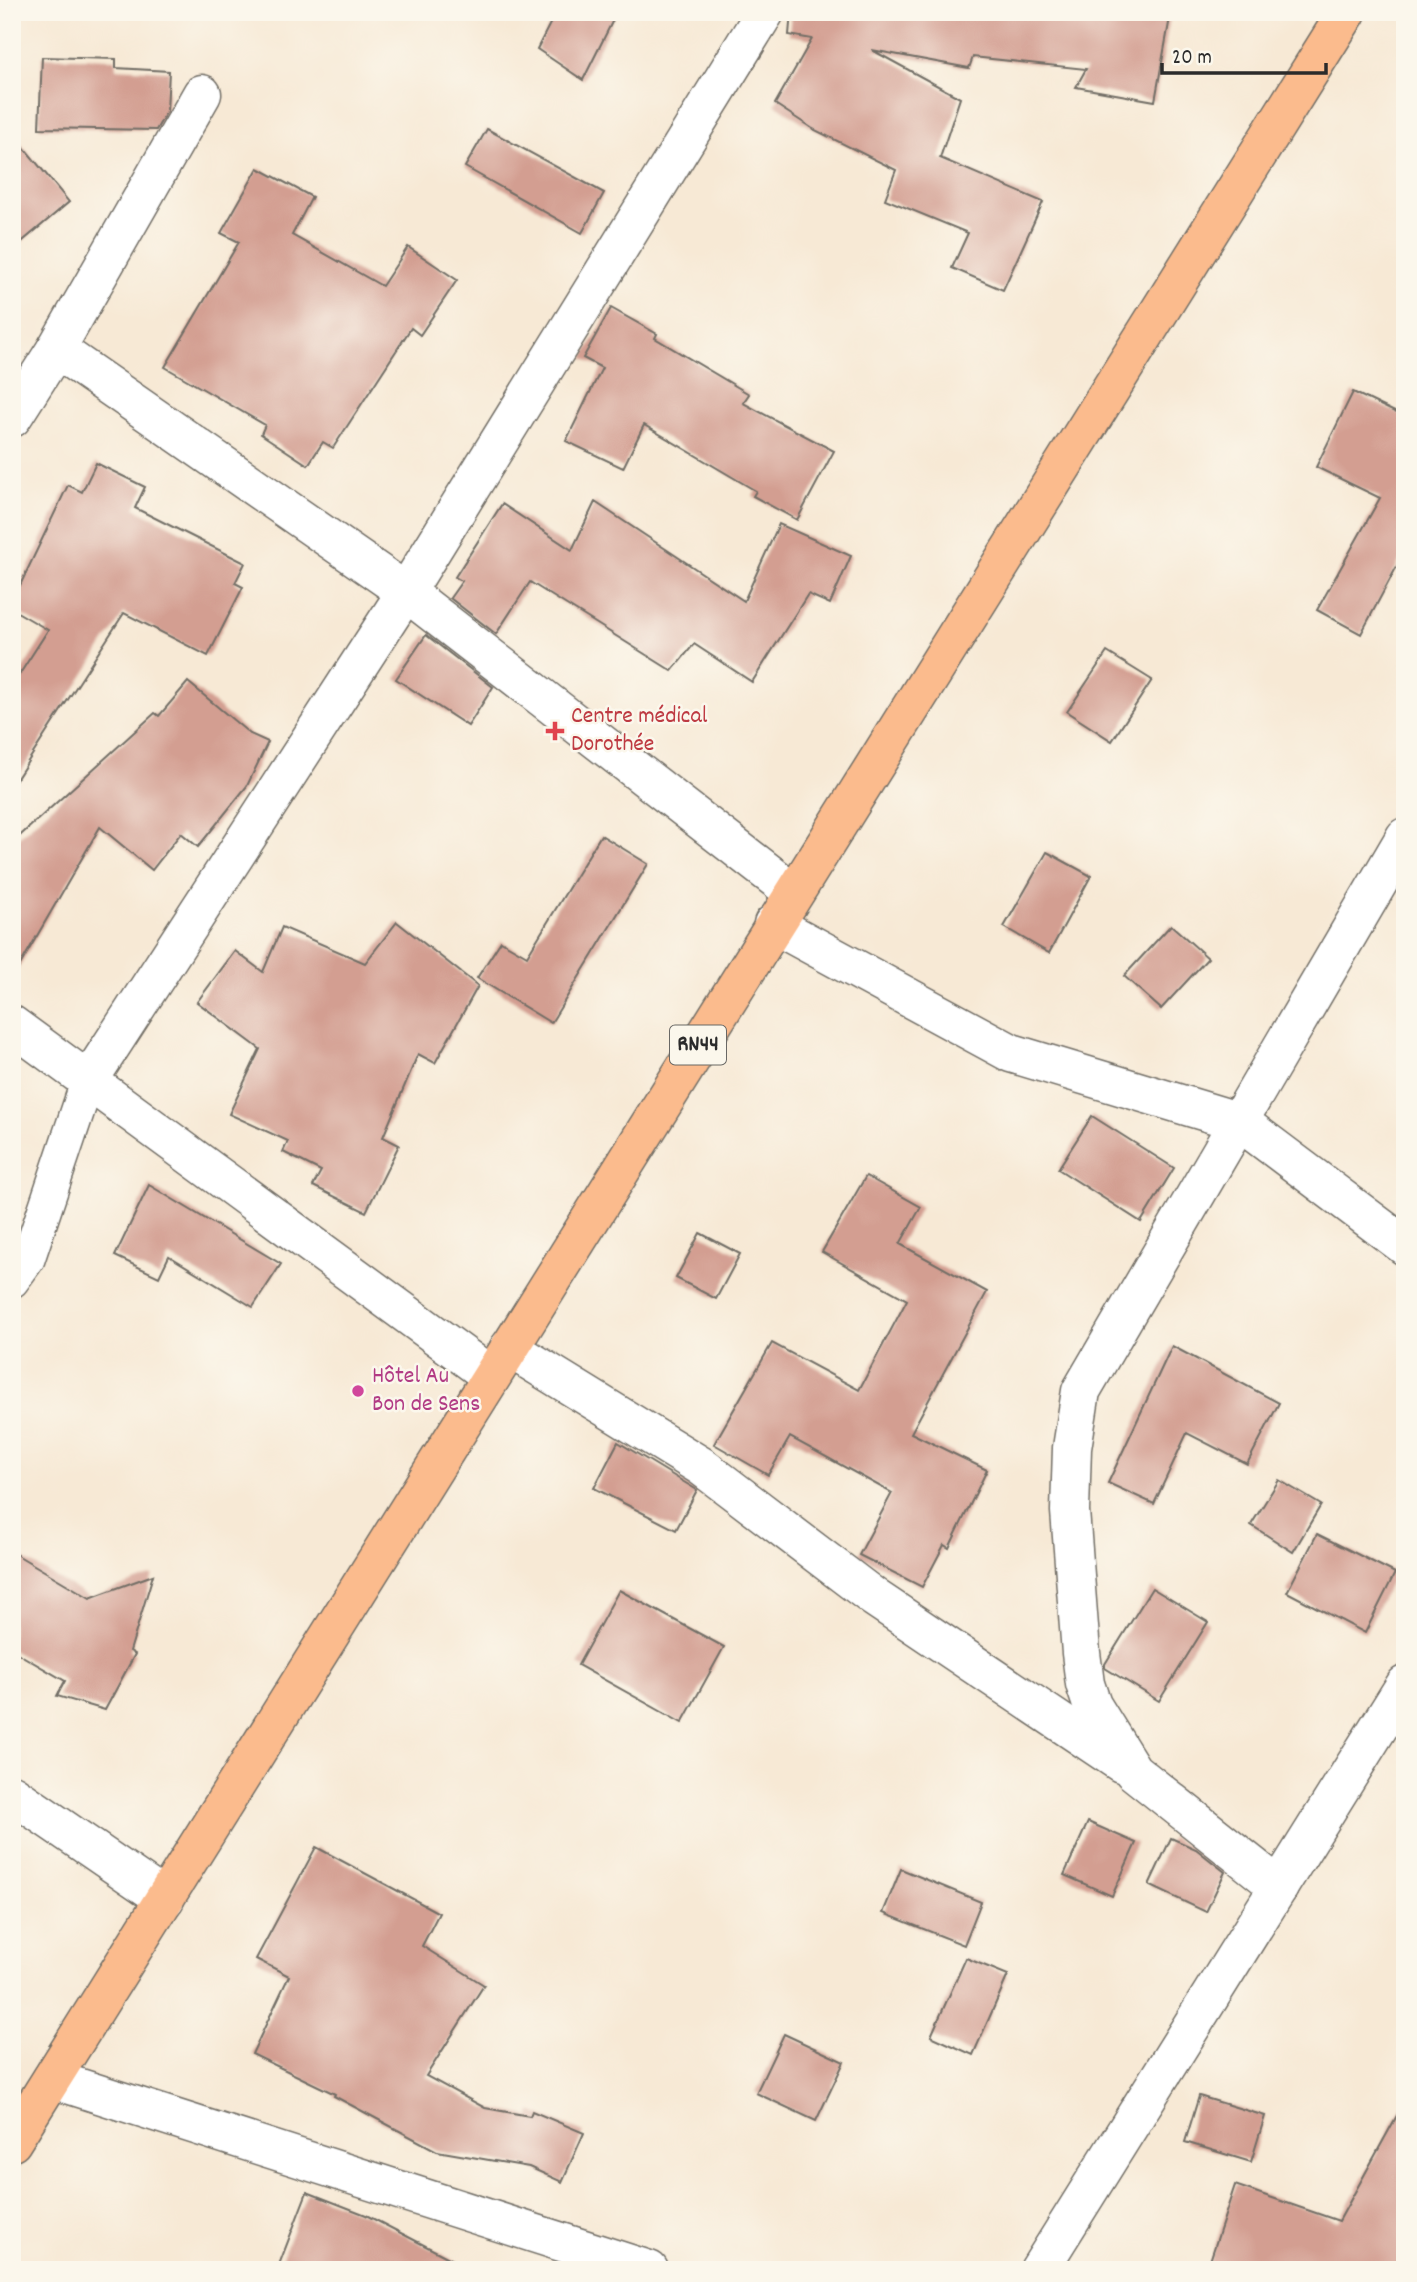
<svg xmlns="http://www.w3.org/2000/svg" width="1417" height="2282" viewBox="0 0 1417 2282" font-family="Dekko,sans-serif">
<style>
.building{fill:#d39e91}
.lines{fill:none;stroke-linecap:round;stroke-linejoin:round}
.lane-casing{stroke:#726e66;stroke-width:36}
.street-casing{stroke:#726e66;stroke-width:41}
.primary-casing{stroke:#726e66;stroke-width:41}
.lane{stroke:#fff;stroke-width:33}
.street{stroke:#fff;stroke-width:38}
.primary{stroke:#fbbb8d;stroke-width:38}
.health-dot{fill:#e0444e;stroke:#fbf7ec;stroke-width:2.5}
.hotel-dot{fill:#d1479c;stroke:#fbf7ec;stroke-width:2.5}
.labels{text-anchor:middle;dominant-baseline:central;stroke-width:5;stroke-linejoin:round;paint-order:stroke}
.shield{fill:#fbf7ec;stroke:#696865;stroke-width:2}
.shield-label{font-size:23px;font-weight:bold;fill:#2b2b2b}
.health-label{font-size:24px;fill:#be3a42;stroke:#fbf7ec;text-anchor:start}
.hotel-label{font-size:24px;fill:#b23c85;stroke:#fbf7ec;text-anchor:start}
</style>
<rect width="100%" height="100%" fill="#fbf7ec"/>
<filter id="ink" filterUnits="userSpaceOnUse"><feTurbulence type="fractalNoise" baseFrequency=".0143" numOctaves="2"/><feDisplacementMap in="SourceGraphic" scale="14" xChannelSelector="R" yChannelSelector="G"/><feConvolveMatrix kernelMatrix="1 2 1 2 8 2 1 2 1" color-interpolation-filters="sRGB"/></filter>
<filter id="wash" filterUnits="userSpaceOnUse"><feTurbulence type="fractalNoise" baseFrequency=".00686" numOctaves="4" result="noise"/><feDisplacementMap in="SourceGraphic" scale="28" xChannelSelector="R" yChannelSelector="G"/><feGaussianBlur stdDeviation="1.57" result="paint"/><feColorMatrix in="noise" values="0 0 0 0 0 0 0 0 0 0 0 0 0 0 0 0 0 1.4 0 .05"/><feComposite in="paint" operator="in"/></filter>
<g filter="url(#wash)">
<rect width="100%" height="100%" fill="#f7e9d5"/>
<g id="blocks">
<!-- building -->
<g class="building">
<path d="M556,12h61l-34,68 -46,-31z"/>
<path d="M791,12h380l-16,89 -79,-14 10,-18 -113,-12 -4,11 -97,-18 88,48 -20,60 103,44 -40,88 -51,-22 16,-35 -83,-34 11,-29 -83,-41 -38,-25 37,-65 -23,-4z"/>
<path d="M42,57l74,2v9l53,3 -2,40 -11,19 -117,-2z"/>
<path d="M487,129l117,64 -22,40 -117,-66z"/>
<path d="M12,133l57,69 -57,48z"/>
<path d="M258,168l54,29 -20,38 90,51 26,-39 49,33 -37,55 -9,-7 -78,120 -10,-6 -15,23 -47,-31 4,-9 -100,-58 74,-125 -18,-9z"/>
<path d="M611,308l46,26 -2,4 94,56 -6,9 91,48 -37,69 -44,-24 3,-5 -112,-66 -21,43 -57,-27 36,-73 -19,-10z"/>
<path d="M1353,392l52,25v134l-44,83 -44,-24 63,-112 -64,-31z"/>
<path d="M96,463l49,24 -10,21 110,55 -10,20 8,4 -35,69 -84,-43 -112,173v-100l36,-56 -36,-21v-7l56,-117 14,7z"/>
<path d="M595,502l149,99 35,-77 72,32 -21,48 -22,-10 -56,88 -58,-38 -22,27 -142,-89 -34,52 -46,-36 12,-17 -7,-4 47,-73 70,46z"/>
<path d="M426,635l67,52 -25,39 -72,-47z"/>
<path d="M1107,652l45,28 -40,61 -45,-29z"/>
<path d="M188,682l62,52 18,8 -21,44 -49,61 -17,-14 -29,37 -52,-43 -88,152v-136l143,-130 4,3z"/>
<path d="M601,835l47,29 -97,159 -74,-45 24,-37 26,15z"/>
<path d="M1047,852l44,24 -42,77 -45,-26z"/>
<path d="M397,922l81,64 -43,77 -17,-9 -35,83 16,8 -33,67 -53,-26 8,-15 -38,-19 5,-11 -59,-27 31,-65 -63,-47 38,-51 28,21 19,-45 83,36z"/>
<path d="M1171,925l37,33 -47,51 -37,-33z"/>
<path d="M1092,1116l82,52 -33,54 -83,-53z"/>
<path d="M866,1176l55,31 -21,37 87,48 -76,141 76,37 -38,78 -5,-3 -22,42 -63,-32 33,-62 -102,-56 -22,38 -54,-31 58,-101 87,47 48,-90 -85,-48z"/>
<path d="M149,1185l132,79 -28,43 -84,-51 -10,21 -44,-21z"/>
<path d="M700,1233l40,21 -24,45 -40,-21z"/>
<path d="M1172,1346l107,57 -32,61 -60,-31 -33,71 -46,-21z"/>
<path d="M618,1442l79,48 -21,40 -82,-42z"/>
<path d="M1279,1480l42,25 -28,47 -42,-27z"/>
<path d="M1317,1534l78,39 -30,60 -78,-41z"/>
<path d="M12,1552l78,46 63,-23 -23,76 5,3 -30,56 -48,-14 8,-15 -53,-31z"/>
<path d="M1152,1588l56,34 -49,79 -54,-33v-4z"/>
<path d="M619,1590l105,57 -42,76 -104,-58z"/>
<path d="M1088,1822l48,21 -24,53 -48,-21z"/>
<path d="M1171,1838l25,11 29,23 -19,40 -57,-27z"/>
<path d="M316,1847l123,66 -17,33 62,39 -58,91 59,32 45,8 2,-5 52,22 -22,49 -33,-15 -92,-16 -103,-55 1,-2 -83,-40 37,-78 -33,-17z"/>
<path d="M901,1869l80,33 -17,43 -81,-32z"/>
<path d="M966,1958l42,17 -35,80 -42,-19z"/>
<path d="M784,2034l60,28 -28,59 -60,-28z"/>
<path d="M1199,2096l66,20 -14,46 -66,-20z"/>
<path d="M1405,2101v169h-198l28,-85 104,36z"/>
<path d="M307,2192l59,23 106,55h-195z"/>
</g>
</g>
</g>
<g filter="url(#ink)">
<use href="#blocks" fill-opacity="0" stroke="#726e66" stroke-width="2"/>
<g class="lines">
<!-- lane casing -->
<g class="lane-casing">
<path id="lane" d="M12,1281l16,-22 59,-176"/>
</g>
<!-- street casing -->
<g class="street-casing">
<g id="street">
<path d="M56,349l350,243 387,300"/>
<path d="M12,418l44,-69 146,-255"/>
<path d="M773,924l238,129 229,69 165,124"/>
<path d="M12,1025l479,351"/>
<path d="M87,1083l319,-491 359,-580"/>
<path d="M509,1348l192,118 174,132 246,165"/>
<path d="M12,1794l153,105"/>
<path d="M1279,1887l-146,-116 -41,-66 -7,-21 -4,-31 -11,-142 2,-63 9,-57 324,-554"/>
<path d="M52,2079l597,191"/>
<path d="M1039,2270l366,-585"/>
</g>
</g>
<!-- primary casing -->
<g class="primary-casing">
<path id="primary" d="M12,2142l1335,-2130"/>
</g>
<!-- lane -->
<use href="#lane" class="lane"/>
<!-- street -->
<use href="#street" class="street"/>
<!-- primary -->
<use href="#primary" class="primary"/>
</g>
</g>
<!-- markers -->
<path class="health-dot" d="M551.5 720.5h7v7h7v7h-7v7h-7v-7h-7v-7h7z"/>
<circle class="hotel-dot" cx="358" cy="1391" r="7"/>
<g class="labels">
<!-- shield labels -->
<rect class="shield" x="670" y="1025.5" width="56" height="39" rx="5"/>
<g class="shield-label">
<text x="698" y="1045">RN44</text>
</g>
<!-- health labels -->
<g class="health-label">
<text x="571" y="717">Centre médical<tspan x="571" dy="28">Dorothée</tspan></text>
</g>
<!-- hotel labels -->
<g class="hotel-label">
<text x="372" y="1377">Hôtel Au<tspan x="372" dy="28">Bon de Sens</tspan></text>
</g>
</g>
<!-- margin -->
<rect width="1417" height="2282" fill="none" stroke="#fbf7ec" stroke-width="42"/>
<!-- scale -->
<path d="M1162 63v10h164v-10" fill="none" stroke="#2b2b2b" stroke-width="3.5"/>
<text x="1172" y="63" font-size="21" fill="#2b2b2b" stroke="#fbf7ec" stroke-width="5" paint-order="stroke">20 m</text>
</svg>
